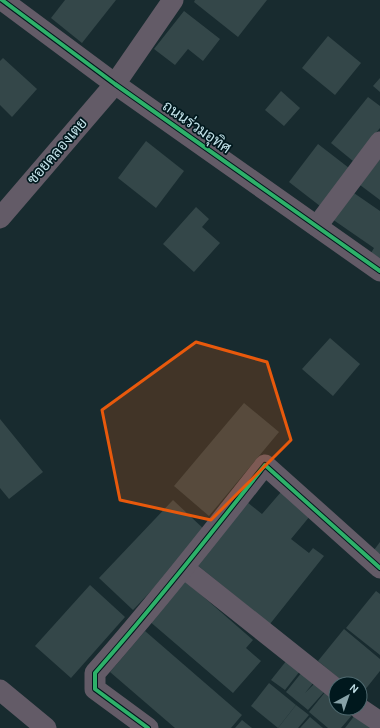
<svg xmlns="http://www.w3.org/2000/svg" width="380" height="728" viewBox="0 0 380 728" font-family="Karla,Sarabun,sans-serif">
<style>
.building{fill:#344749}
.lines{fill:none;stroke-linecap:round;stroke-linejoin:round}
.minor{stroke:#635b67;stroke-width:21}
.cycleway-casing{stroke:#00181d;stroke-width:6}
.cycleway{stroke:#2db169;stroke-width:4}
.marked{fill:#e8590c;fill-opacity:0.2;stroke:#e8590c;stroke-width:3;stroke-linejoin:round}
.labels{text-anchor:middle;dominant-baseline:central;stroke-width:3.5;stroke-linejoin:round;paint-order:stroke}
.street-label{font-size:15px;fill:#c3e2e9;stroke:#00181d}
</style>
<rect width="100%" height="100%" fill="#182b2f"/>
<!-- building -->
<g class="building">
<path d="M65,0h51l-34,43 -31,-25z"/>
<path d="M195,0h72l-29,37 -44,-35z"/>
<path d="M184,11l36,28 -17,22 -15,-12 -13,16 -21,-16z"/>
<path d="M328,36l33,27 -26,32 -33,-27z"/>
<path d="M3,58l34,31 -25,28 -12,-12v-44z"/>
<path d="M380,78v14l-7,-6z"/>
<path d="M281,91l19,17 -16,18 -19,-16z"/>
<path d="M368,97l12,9v22l-27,33 -22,-18z"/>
<path d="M146,141l38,30 -28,37 -38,-30z"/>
<path d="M318,144l31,24 -29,38 -31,-24z"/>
<path d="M380,159v41l-20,-15z"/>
<path d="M351,191l29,20v48l-9,-6 3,-5 -42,-29z"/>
<path d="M196,207l13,12 -7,8 18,16 -26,29 -31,-28z"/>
<path d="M330,338l30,26 -27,32 -31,-27z"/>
<path d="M244,403l35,29 -70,84 -35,-30z"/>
<path d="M0,419l43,53 -34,27 -9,-11z"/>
<path d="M281,492l29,24 -19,23 18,14 4,-5 11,8 -54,68 -74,-60 51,-62 15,12z"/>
<path d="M173,500l34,32 -74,78 -34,-32z"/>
<path d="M380,542v12l-6,-4z"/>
<path d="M183,579l70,61 -7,8 15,13 -28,32 -85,-73z"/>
<path d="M90,585l35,32 -54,61 -36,-32z"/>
<path d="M376,591l4,3v61l-34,-27z"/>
<path d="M344,629l36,30v12l-20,25v-12h-14l-28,-23z"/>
<path d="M145,631l97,84 -11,13h-56l-65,-56z"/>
<path d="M287,660l13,11 -15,19 -14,-10z"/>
<path d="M302,672l12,10 -9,11 10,-10 10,8 -17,19 -22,-18z"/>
<path d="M269,683l27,22 -18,23 -27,-22z"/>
<path d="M326,691l10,9v8h10l7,6 -12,14h-13l-19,-16z"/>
<path d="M296,705l13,10 -11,13h-20z"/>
<path d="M355,715l18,13h-28z"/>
<path d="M310,717l13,11h-23z"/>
<path d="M242,720l10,8h-17z"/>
</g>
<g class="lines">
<!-- minor -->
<g class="minor">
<path d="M2,0l113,84 265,187"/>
<path d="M0,218l115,-134 58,-84"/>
<path d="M317,226l63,-84"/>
<path d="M184,568l152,121"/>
<path d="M0,690l46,38"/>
<path d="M359,708l21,14"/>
<path d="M148,728l-53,-39v-16c59,-67 114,-137 170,-208l115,103"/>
</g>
<!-- cycleway casing -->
<g class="cycleway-casing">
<g id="cycleway">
<path d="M2,0l113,84 265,187"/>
<path d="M148,728l-53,-39v-16c59,-67 114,-137 170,-208l115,103"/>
</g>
</g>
<!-- cycleway -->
<use href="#cycleway" class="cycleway"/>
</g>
<!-- marked area -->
<path class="marked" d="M196,342l71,20 24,78 -80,80 -91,-20 -18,-90z"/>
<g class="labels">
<!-- street labels -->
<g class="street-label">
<text transform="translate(197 127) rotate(35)">ถนนร่วมอุทิศ</text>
<text transform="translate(57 151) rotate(-49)">ซอยคลองเตย</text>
</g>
</g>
<!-- north arrow -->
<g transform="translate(348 696) rotate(40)"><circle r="19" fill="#00181d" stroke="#4e696f"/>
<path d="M0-3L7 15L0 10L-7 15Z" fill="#87a2a8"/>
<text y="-6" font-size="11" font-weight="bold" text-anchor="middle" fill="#c3e2e9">N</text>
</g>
</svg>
